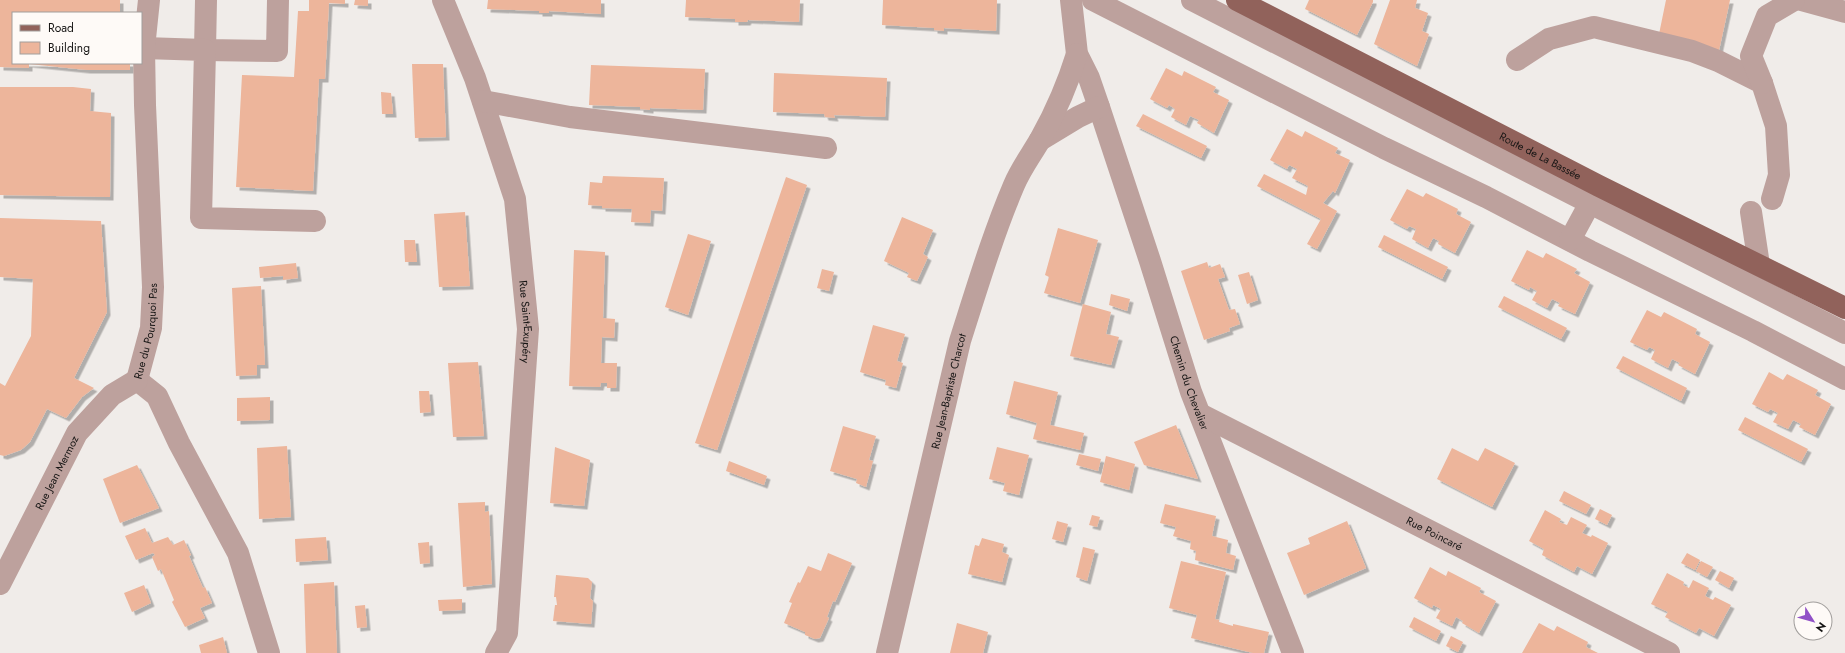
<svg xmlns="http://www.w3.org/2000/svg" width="1845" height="653" viewBox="0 0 1845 653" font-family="Jost,sans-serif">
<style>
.building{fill:#edb59b;filter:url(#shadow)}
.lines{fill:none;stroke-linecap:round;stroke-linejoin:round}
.minor{stroke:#bda19d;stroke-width:22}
.major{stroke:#91625b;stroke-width:22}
.labels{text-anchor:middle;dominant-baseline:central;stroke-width:3;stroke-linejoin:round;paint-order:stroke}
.street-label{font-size:11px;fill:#161514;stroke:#fefaf7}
</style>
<defs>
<filter id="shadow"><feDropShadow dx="3.5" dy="3.5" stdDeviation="0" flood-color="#0004"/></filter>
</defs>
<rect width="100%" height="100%" fill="#f0ece9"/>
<!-- building -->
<g class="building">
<path d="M0,0h120v13h-107v50h117v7h-43l-58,-6v4l-29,-1z"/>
<path d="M309,0h36v4l-16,-1 -4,76h-6l-6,112 -77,-4 6,-112 52,2 4,-66h11z"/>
<path d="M355,0h13v6l-14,-1z"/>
<path d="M488,0h113v14l-52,-3v2h-10v-2l-52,-2z"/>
<path d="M686,0h114l-1,22 -51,-2 -1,2h-12v-3l-50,-2z"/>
<path d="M883,0h114l-1,31 -52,-3v3l-10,-1v-2l-52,-3z"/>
<path d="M1309,0h64v2l-16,33 -52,-26z"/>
<path d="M1390,0h27l-2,8 13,5 -6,18 7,3 -12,32 -43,-22z"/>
<path d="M1666,0h64l-12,55 -60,-16z"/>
<path d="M412,64h31l3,73 -31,1z"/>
<path d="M591,65l114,4 -2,41 -53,-2v2l-10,-1v-2l-51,-2z"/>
<path d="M1166,68l16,8 2,-5 32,16 -3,5 16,8 -15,33 -17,-10 2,-3 -9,-4 -4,9 -15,-8 4,-8 -6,-4 -2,3 -17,-9z"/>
<path d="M774,73l113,5 -2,39 -51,-2 1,3 -10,-1 -1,-3 -51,-2z"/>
<path d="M0,87h73l18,2 -1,22 21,2 -1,84 -110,-2z"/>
<path d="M381,92l10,1 2,21h-11z"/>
<path d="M1143,114l64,32 -6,12 -65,-32z"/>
<path d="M1287,129l15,8 3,-6 33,17 -3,5 15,7 -15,33 -2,-2 -10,12 14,8 -20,38 -10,-5 14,-25 -64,-33 7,-12 42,21 2,-9 -16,-8 5,-9 -8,-4 -2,4 -17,-9z"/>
<path d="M603,176l61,2 -2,33 -11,-1 -1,13 -19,-1 1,-13 -30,-1v-2l-14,-1 2,-23 12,1z"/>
<path d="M786,177l21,8 -90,265 -22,-7z"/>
<path d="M1407,189l16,8 3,-4 32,16 -2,5 15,8 -16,31 -17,-9 1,-3 -6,-3 -5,10 -16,-9 4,-10 -7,-3 -2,3 -17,-9z"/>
<path d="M465,212l5,74 -31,1 -5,-73z"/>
<path d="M902,217l31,13 -10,24 5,3 -11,24 -10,-4 2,-4 -25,-12z"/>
<path d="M0,218l101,3 6,91 -33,66 20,10 -12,9 -16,21 -19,-9 -17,33 -9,8 -17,6 -4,-1v-72l5,3 26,-50 2,-57 -33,-2z"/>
<path d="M1058,228l40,12 -18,63 -36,-10 5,-16 -4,-2z"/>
<path d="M688,234l23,7 -23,74 -23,-8z"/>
<path d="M1384,235l64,32 -6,12 -64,-32z"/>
<path d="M404,240h11l2,22h-12z"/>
<path d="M574,250l31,2 -2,66 12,1 -1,19 -12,-1 -1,26h16l-1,25h-9v-5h-6l-1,4 -31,-1z"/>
<path d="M1527,250l16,8 3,-5 31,16 -3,4 16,9 -15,32 -17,-8 2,-3 -8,-4 -5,9 -15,-8 5,-9 -7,-4 -1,3 -18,-9z"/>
<path d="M1207,262l2,6 11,-4 5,13 -7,2 11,31 6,-1 5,15 -11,4 1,3 -26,9 -23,-69z"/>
<path d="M296,263l2,15 -15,2v-4l-23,2 -1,-11z"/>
<path d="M822,269l12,3 -5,19 -12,-3z"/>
<path d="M1249,272l9,28 -11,4 -9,-29z"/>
<path d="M261,286l4,79h-8v10l-21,1 -4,-88z"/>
<path d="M1111,294l19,5 -3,12 -18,-6z"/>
<path d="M1504,296l63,32 -6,11 -63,-32z"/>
<path d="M1083,304l28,8 -5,22 13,3 -8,28 -41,-9z"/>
<path d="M1647,310l14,7 3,-5 33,17 -2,5 15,8 -15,32 -17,-9 2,-2 -8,-4 -4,9 -17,-9 4,-9 -6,-3 -2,3 -17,-8z"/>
<path d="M873,325l32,9 -8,27 6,2 -7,25 -11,-3 1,-5 -26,-8z"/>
<path d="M1623,356l64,32 -6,13 -65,-33z"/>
<path d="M478,362l6,74 -31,1 -5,-74z"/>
<path d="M1769,372l14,8 4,-6 31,16 -3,5 16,9 -16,31 -16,-8 2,-3 -8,-4 -5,9 -15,-7 5,-9 -8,-4 -2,3 -16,-8z"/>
<path d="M1014,381l44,11 -8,33 34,8 -4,17 -47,-11 4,-16 -31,-9z"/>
<path d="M419,391h10l2,21 -11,1z"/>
<path d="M270,397v23l-33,1v-23z"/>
<path d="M1745,417l63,32 -7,13 -63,-32z"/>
<path d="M1176,425l22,54 -54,-14 -10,-23z"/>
<path d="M843,426l33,10 -7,24 4,1 -7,26 -10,-4 1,-4 -27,-8z"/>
<path d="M287,446l4,71 -32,2 -2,-71z"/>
<path d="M555,447l35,13 -6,46 -34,-3z"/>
<path d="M997,447l32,8 -10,40 -16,-4 2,-8 -16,-4z"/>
<path d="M1452,448l26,13 7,-13 30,15 -23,44 -55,-28z"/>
<path d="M1079,454l22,5 -3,12 -22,-6z"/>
<path d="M1106,456l29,8 -6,26 -29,-8z"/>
<path d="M729,461l38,15 -3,9 -38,-14z"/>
<path d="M137,465l22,43 -39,15 -17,-44z"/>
<path d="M1564,491l27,14 -5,9 -27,-13z"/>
<path d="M485,502v10l4,-1 3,73 -29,3 -5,-84z"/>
<path d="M1165,504l51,12 -4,20 16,4 -2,13 10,3 -3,14 -38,-10 1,-9 -6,-2 1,-8 -18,-5 3,-9 -16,-4z"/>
<path d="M1600,509l12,6 -5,10 -12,-6z"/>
<path d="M1545,510l16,9 -2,3 8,3 4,-8 16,8 -5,8 9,4 1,-2 16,8 -16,31 -15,-8 -3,6 -32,-17 2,-6 -15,-8z"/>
<path d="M1092,515l8,2 -3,10 -8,-2z"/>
<path d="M1057,521l11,3 -5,18 -11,-3z"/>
<path d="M1347,521l19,47 -62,27 -17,-42 23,-9 -2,-6z"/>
<path d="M145,528l7,15 16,-6 5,8 11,-5 7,15 -2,1 14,32 2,-1 7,16 -12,5 5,10 -20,9 -13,-25 2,-2 -13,-31 -3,2 -6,-14 3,-2 -2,-2 -17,7 -11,-24z"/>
<path d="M326,537l2,23 -32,2 -1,-23z"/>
<path d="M982,538l22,6 -2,8 7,3 -7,27 -34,-8 7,-29 4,1z"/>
<path d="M429,542l1,21 -10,1 -2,-21z"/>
<path d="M1083,547l12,3 -8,31 -11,-4z"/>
<path d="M828,553l24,10 -17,39 -2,-1 -6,16 2,1 -9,20 -5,1 -10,-4v-3l-21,-9 8,-20 -3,-1 9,-20 2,1 8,-17 13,5z"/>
<path d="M1687,553l13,7 -5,10 -14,-7z"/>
<path d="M1181,561l45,11 -11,47 4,1v2l14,4v-2l36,8 -5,21h-11l-62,-15 6,-23 -28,-7z"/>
<path d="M1701,561l12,6 -6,10 -11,-6z"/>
<path d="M1430,567l16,9 2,-5 33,17 -2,4 17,9 -17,32 -17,-10 1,-2 -7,-4 -4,9 -16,-8 5,-9 -8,-4 -1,3 -18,-10z"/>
<path d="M1720,571l14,7 -5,10 -14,-8z"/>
<path d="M1667,573l17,9 -1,3 6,3 4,-8 16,8 -4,8 8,4 2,-3 16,8 -17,31 -15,-8 -3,5 -31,-16 3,-5 -17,-8z"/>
<path d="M556,575l32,3 4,4 -2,16 3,3 -2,23 -38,-3 2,-16h2l-1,-8h-2z"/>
<path d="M334,582l3,71h-31l-2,-69z"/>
<path d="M144,585l7,18 -19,9 -8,-19z"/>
<path d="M462,599v11l-23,1 -1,-11z"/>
<path d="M365,605l2,22 -10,1 -2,-22z"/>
<path d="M1414,617l27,14 -5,10 -27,-14z"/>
<path d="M957,623l31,9 -5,21h-33z"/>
<path d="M1539,623l15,8 3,-5 31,16 -2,5 12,6h-76z"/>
<path d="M1451,636l12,6 -5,10 -12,-6z"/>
<path d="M223,637l4,16h-26l-2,-8z"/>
</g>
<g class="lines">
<!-- minor -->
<g class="minor">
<path d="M206,0l-1,50 72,1 1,-51"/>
<path id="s1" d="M443,0l32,78 40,121 13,130 -21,304 -11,20"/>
<path id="s2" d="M1071,0l6,54 12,24 10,29 51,154 41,131 102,261"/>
<path d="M1093,0l291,148 102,49 104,54 163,80 92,48"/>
<path d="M1192,0l653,333"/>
<path d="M1801,0l44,12"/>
<path d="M144,48l61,2 -4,168 114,3"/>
<path d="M1517,60l32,-21 45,-12 98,24 26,10 44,22 14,43 3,49 -7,24"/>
<path d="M1762,83l-11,-27 16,-40 27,-16"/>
<path d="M483,101l87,16 256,31"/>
<path d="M1040,140l38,-23 21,-10"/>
<path d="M1751,212l8,53"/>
<path d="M1570,240l27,-50"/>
<path id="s3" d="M137,380l14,-52 2,-41 -8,-182 -1,-57 5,-48"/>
<path d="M137,380l20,16 22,47 59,110 31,100"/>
<path id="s4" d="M1200,414l469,239"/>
<path id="s5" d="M0,584l77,-151 35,-38 25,-15"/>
<path id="s6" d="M887,653l73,-312c16,-50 33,-107 54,-156 7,-17 18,-31 27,-47 15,-27 27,-55 36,-84"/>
</g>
<!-- major -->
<path class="major" id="s7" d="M1237,0l362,186 246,122"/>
</g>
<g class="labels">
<!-- street labels -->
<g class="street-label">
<text stroke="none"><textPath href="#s7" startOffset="341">Route de La Bassée</textPath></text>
<text stroke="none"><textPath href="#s1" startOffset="335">Rue Saint-Exupéry</textPath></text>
<text stroke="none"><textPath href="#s3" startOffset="50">Rue du Pourquoi Pas</textPath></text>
<text stroke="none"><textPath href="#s2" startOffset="402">Chemin du Chevalier</textPath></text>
<text stroke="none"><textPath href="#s6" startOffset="269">Rue Jean-Baptiste Charcot</textPath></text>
<text stroke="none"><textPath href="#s5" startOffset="125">Rue Jean Mermoz</textPath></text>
<text stroke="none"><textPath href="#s4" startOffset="263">Rue Poincaré</textPath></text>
</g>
</g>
<!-- legend -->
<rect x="12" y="12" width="130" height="52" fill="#fefaf7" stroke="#a19e9c"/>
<rect x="20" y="25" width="20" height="6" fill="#91625b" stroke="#a19e9c"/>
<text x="48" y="32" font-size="12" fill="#161514">Road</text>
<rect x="20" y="42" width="20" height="12" fill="#edb59b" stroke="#a19e9c"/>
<text x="48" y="52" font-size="12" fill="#161514">Building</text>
<!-- north arrow -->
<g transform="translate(1813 621) rotate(127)"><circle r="19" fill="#fefaf7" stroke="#a19e9c"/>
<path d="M0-3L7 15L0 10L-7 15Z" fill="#9151c7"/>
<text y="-6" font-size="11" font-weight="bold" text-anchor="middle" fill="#161514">N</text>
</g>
</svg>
